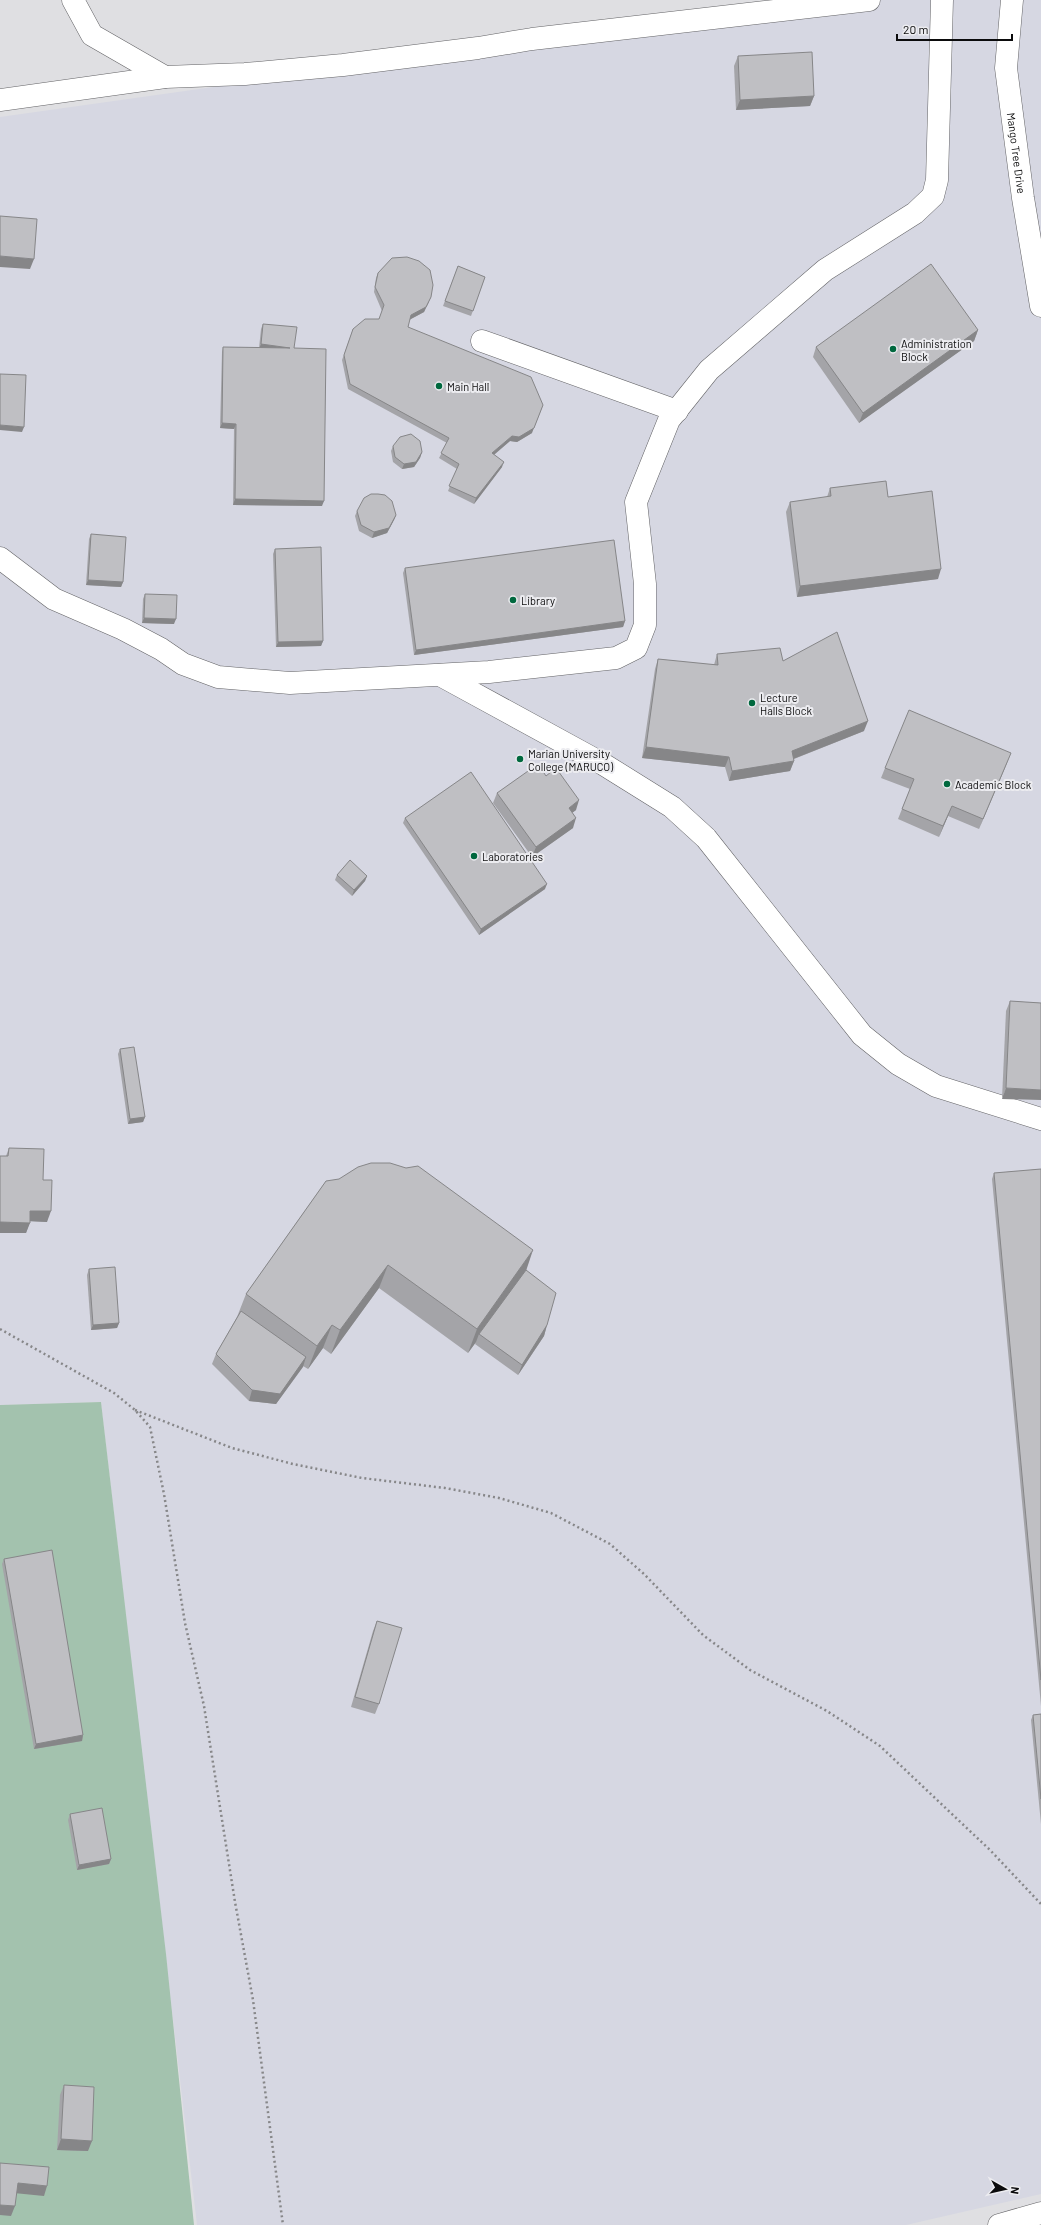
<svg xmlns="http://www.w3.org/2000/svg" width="1041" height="2225" viewBox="0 0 1041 2225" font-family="Barlow,sans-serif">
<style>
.built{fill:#d6d7e2}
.green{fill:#a3c2ae}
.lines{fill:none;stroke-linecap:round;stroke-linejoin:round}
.minor-casing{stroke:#636366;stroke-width:23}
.path{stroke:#878789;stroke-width:2.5;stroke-dasharray:2 3;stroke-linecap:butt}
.minor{stroke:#fff;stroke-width:22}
.wall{fill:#a4a4a8}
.shaded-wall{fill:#868688}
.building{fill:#bfbfc3;stroke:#868688}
.poi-dot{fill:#00683e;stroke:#ececf0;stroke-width:1.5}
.labels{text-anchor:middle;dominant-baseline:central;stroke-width:4;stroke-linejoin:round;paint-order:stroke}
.street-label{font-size:11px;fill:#0b0b0c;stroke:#ececf0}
.poi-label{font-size:11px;fill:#0b0b0c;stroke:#ececf0;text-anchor:start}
</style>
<rect width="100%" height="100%" fill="#dfdfe2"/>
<!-- built -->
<path class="built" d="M831,0h210v2194l-135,31h-709l-96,-823 -101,3v-1288z"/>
<!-- green -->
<path class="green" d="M101,1402l65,552 28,271h-194v-820z"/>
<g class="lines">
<!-- minor casing -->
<g class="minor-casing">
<g id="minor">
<path d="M73,0l19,35 73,42"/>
<path id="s1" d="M1012,0l-6,68 17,130 18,108"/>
<path d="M0,100l165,-23 80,-3 98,-9 135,-17 54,-9 337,-39"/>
<path d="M482,341l195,70"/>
<path d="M0,558l54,41 69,30 38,20 22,15 35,13 72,6 199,-11 127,-14 20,-10 9,-23v-41l-9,-82 33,-82 40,-50 116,-100 90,-57 18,-17 4,-16 5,-180"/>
<path d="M440,675l163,89 69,43 34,31 156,197 36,29 38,22 105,33"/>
<path d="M999,2225l42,-12"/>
</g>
</g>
<!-- path -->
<g class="path">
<path d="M0,1329l114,64 21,17 15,17 14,67 21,129 19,83 31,196 18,98 30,225"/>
<path d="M135,1410l97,38 61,16 69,14 83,10 54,10 52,15 59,31 34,30 59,61 47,35 77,41 53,35 110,104 51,54"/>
</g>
<!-- minor -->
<use href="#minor" class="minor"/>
</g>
<!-- wall -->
<g class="wall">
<path d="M738,56l76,40 -4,10 -74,4 -2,-44z"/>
<path d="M458,266l27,11 -14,39 -28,-10z"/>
<path d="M378,273l51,29 -5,10 -15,8 -1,7 124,106 -15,9 -7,-1 -16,14 8,12 -28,37 -26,-13 9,-22 -18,-11 8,-15 -99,-54 -6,-29 11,-31 26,-10 3,-8 -8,-19 2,-14z"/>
<path d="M263,324l31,24 28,158 -89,-1 1,-76 -14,-1 2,-76 1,-5 36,1 2,-19z"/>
<path d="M978,330l-4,11 -115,82 -46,-66 3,-10z"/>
<path d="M393,446l29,6 -2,6 -6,9 -12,2 -9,-7 -2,-11z"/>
<path d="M830,488l58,9 50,82 -141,18 -11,-85 4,-10 37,-5z"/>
<path d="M357,511l39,4 -2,5 -7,13 -15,5 -13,-7 -4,-15z"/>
<path d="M91,534l32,48 -2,5 -35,-2 3,-46z"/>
<path d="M275,549l48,92 -2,5 -45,1 -3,-93z"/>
<path d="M405,568l220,53 -2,6 -209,28 -11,-82z"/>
<path d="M145,594l29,30 -32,-1 1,-24z"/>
<path d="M717,654l66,7 81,70 -70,28v2l-4,10 -61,10 -4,-14 -83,-9 13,-89 3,-10 56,6z"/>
<path d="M1007,763l-28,66 -31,-13 -9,21 -41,-18 12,-30 -29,-11 4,-10z"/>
<path d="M546,776l30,34 -4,3 1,15 -41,29 -39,-54 4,-10z"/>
<path d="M405,818l140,71 -66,46 -76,-112z"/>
<path d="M337,875l30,1 -2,5 -13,15 -17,-16z"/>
<path d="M1010,1001l31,2 -39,96 4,-88z"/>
<path d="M120,1049l25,68 -2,5 -15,2 -10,-70z"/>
<path d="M9,1148l34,32 4,42 -17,-1 -4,12h-26v-77h6z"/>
<path d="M1041,1169v537l-49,-527 2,-6z"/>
<path d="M326,1181l200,89 21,55 -3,11 -26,39 -43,-31 1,-2 -8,11 -89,-65 -48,66 -8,-6 -15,21 -5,-3 -27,38 -27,-3 -37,-37 4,-10 21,-37 9,-23z"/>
<path d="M89,1269l30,54 -2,5 -26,2 -4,-55z"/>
<path d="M4,1559l79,176 -1,6 -48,8 -32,-185z"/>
<path d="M377,1621l2,83 -4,10 -24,-7 22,-76z"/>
<path d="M1041,1714v110l-10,-104 2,-5z"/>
<path d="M70,1814l41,45 -2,5 -32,6 -9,-50z"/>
<path d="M64,2085l24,66 -31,-1 3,-55z"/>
</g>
<!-- shaded-wall -->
<g class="shaded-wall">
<path d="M814,96l-4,10 -74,4 4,-10z"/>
<path d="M0,256l34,3 -4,10 -30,-2z"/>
<path d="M431,297l-7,15 -15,8 2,-5z"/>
<path d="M978,330l-4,11 -115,82 4,-10z"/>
<path d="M261,344l29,4 -31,1z"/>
<path d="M543,405l-11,28 -15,9 -7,-1 -20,17 2,-5 20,-17z"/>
<path d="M222,423l14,1 -2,5 -14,-1z"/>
<path d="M0,425l24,2 -2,5 -22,-2z"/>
<path d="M422,452l-2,6 -6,9 -12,2 2,-5z"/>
<path d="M504,462l-2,5 -28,37 2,-6z"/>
<path d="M235,499l89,2 -2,5 -89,-1z"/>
<path d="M396,515l-2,5 -7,13 -15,5 2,-6z"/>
<path d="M941,569l-3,10 -141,18 3,-11z"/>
<path d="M88,580l35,2 -2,5 -35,-2z"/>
<path d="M144,618l32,1 -2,5 -32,-1z"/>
<path d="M625,621l-2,6 -209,28 2,-5z"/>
<path d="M323,641l-2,5 -45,1 2,-5z"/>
<path d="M868,721l-4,10 -76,30 4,-10z"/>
<path d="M646,747l83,10 -4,10 -83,-9z"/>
<path d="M1011,753l-4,10 -28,66 4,-10z"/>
<path d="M794,761l-4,10 -61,10 3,-10z"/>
<path d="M579,800l-3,10 -11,8 4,-10z"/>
<path d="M952,806l-4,10 -9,21 4,-11z"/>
<path d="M576,818l-3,10 -41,29 4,-10z"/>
<path d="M367,876l-2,5 -13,15 2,-6z"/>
<path d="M547,884l-2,5 -66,46 2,-6z"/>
<path d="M1006,1088l35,2v10l-39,-1z"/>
<path d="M145,1117l-2,5 -15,2 2,-5z"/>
<path d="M30,1211h21l-4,11 -21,-1z"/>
<path d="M0,1222l30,1 -4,10h-26z"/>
<path d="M533,1250l-8,24 -46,60 -3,8 -8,11 9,-24z"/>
<path d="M388,1265l-9,23 -48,66 9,-24z"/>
<path d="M119,1323l-2,5 -26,2 2,-5z"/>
<path d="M332,1325l-9,23 -15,21 9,-23z"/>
<path d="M547,1325l-3,11 -26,39 4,-10z"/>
<path d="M306,1357l-3,10 -27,37 -27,-3 3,-11z"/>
<path d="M83,1735l-1,6 -48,8 2,-5z"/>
<path d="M111,1859l-2,5 -32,6 2,-5z"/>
<path d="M61,2139l31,2 -4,10 -31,-1z"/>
<path d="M18,2183l29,3 -3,10 -30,-3z"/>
<path d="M0,2205l15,1 -4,10 -11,-1z"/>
</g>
<!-- building -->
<g class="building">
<path d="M812,52l2,44 -74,4 -2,-44z"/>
<path d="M0,216l37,3 -3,40 -34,-3z"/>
<path d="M407,257l12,4 11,9 3,15 -2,12 -5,10 -15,8 -3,12 123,50 12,28 -9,23 -15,9 -7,-1 -20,17 12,9 -28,36 -27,-12 10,-22 -18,-11 8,-15 -99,-54 -6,-29 9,-26 12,-10h14l5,-14 -9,-18 3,-14 14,-15z"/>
<path d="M931,264l47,66 -115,83 -47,-66z"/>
<path d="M458,266l27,11 -12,34 -28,-10z"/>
<path d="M263,324l34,3 -3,21 32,1 -2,152 -89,-2 1,-75 -14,-1 1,-76 67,1 -29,-4z"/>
<path d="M0,374l26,1 -2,52 -24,-2z"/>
<path d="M411,434l9,7 2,11 -6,10 -12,2 -9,-7 -2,-11 7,-9z"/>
<path d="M886,481l2,16 44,-6 9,78 -141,17 -10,-84 41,-6 -1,-8z"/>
<path d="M371,494h7l7,1 7,6 4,14 -7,13 -15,4 -13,-7 -4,-14 7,-13z"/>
<path d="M91,534l35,3 -3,45 -35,-2z"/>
<path d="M614,540l11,81 -209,29 -11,-82z"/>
<path d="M321,547l2,94 -45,1 -3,-93z"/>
<path d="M145,594l32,1 -1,24 -32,-1z"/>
<path d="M837,632l31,89 -76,30 2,10 -62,10 -3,-14 -83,-10 12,-88 60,6 -1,-11 63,-6 3,13z"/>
<path d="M909,710l102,43 -28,66 -31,-13 -9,20 -41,-17 12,-30 -29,-11z"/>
<path d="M538,764l8,12 10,-8 23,32 -10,8 7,10 -40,29 -39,-54z"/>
<path d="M471,772l76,112 -66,45 -76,-111z"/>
<path d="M350,860l17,16 -13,14 -17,-15z"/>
<path d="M1010,1001l31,2v87l-35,-2z"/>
<path d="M134,1047l11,70 -15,2 -10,-70z"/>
<path d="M9,1148l35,1 -1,31h9l-1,31h-21v12l-30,-1v-66h8z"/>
<path d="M371,1163h19l16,5 12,-2 115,84 -56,79 -89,-64 -48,65 -8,-5 -15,21 -71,-52 80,-113 13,-2 19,-12z"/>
<path d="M1041,1169v511l-47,-507z"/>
<path d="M115,1267l4,56 -26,2 -4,-56z"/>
<path d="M526,1270l30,23 -9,32 -25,40 -43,-31z"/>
<path d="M241,1311l65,46 -26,37 -28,-4 -36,-36z"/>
<path d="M52,1550l31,185 -47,9 -32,-185z"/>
<path d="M377,1621l25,7 -23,76 -24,-7z"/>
<path d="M1041,1714v85l-8,-84z"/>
<path d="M102,1808l9,51 -32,6 -9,-51z"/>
<path d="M64,2085l30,2 -2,54 -31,-2z"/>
<path d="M0,2163l49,4 -2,19 -29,-3 -3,23 -15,-1z"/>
</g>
<!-- markers -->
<g class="poi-dot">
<circle cx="893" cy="349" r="4"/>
<circle cx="439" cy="386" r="4"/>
<circle cx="513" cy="600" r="4"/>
<circle cx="752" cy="703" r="4"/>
<circle cx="520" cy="759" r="4"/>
<circle cx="947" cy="784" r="4"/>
<circle cx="474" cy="856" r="4"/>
</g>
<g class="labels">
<!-- street labels -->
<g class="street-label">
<text stroke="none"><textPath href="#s1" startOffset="154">Mango Tree Drive</textPath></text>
</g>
<!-- poi labels -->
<g class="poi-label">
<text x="901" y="343">Administration<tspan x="901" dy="13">Block</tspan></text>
<text x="447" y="386">Main Hall</text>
<text x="521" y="600">Library</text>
<text x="760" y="697">Lecture<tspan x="760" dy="13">Halls Block</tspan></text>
<text x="528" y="753">Marian University<tspan x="528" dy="13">College (MARUCO)</tspan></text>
<text x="955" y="784">Academic Block</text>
<text x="482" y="856">Laboratories</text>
</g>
</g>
<!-- north arrow -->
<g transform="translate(1005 2189) rotate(98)" stroke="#ececf0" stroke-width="3" paint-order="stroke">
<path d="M0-3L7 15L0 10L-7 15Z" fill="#0b0b0c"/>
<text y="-6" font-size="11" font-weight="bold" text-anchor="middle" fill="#0b0b0c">N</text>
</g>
<!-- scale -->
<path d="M897 34v6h115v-6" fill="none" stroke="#0b0b0c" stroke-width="2"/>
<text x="903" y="34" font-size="12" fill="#0b0b0c" stroke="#ececf0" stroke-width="3" paint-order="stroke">20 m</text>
</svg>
